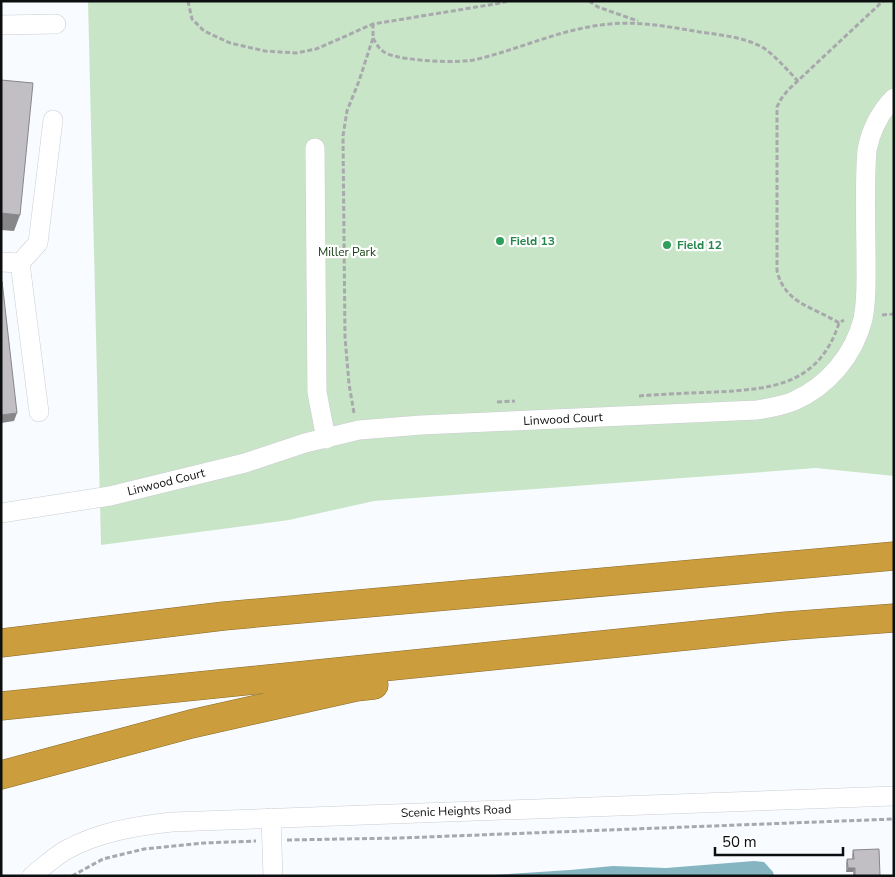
<svg xmlns="http://www.w3.org/2000/svg" width="895" height="877" viewBox="0 0 895 877" font-family="'Nunito Sans',sans-serif">
<style>
.green{fill:#c9e5c7}
.water{fill:#84b5c1}
.lines{fill:none;stroke-linecap:round;stroke-linejoin:round}
.minor-casing{stroke:#cacdd1;stroke-width:20}
.highway-casing{stroke:#886b2c;stroke-width:29}
.path{stroke:#a7a9ac;stroke-width:3;stroke-dasharray:5 2.5;stroke-linecap:butt}
.minor{stroke:#fff;stroke-width:19}
.highway{stroke:#cb9d3c;stroke-width:28}
.wall{fill:#a6a4a9}
.shaded-wall{fill:#878689}
.building{fill:#c1bfc4;stroke:#878689}
.leisure-dot{fill:#2e9e5b;stroke:#fff;stroke-width:2}
.labels{text-anchor:middle;dominant-baseline:central;stroke-width:4.5;stroke-linejoin:round;paint-order:stroke}
.leisure-label{font-size:12px;font-weight:bold;fill:#27864d;stroke:#fff;text-anchor:start}
.park-label{font-size:12px;fill:#113b10;stroke:#fff}
.street-label{font-size:12px;fill:#0d0e0f;stroke:#fff}
</style>
<rect width="100%" height="100%" fill="#f8fbff"/>
<!-- green -->
<path class="green" d="M88,1h806v475l-78,-8 -442,33 -85,19 -188,25z"/>
<!-- water -->
<path class="water" d="M754,861l10,1 9,10 1,4h-295l91,-6 43,-4 53,2z"/>
<g class="lines">
<!-- minor casing -->
<g class="minor-casing">
<g id="minor">
<path d="M1,25l55,-1"/>
<path d="M315,148l2,244 9,47"/>
<path d="M1,262l19,1"/>
<path d="M39,412l-19,-149 18,-20 15,-123"/>
<path d="M1,513l109,-17 135,-33 60,-20 54,-13 62,-5 336,-15c12,-2 25,-4 37,-9 34,-15 60,-46 69,-82 4,-19 3,-39 3,-57 0,-37 -2,-75 1,-112 4,-20 12,-37 27,-52"/>
<path d="M271,818l2,58"/>
<path d="M32,876c11,-9 22,-19 34,-26 33,-18 69,-24 106,-28l722,-26"/>
</g>
</g>
<!-- highway casing -->
<g class="highway-casing">
<g id="highway">
<path d="M1,643l223,-27 670,-60"/>
<path d="M1,706l785,-80 108,-8"/>
<path d="M1,775l190,-51 165,-37 18,-2"/>
</g>
</g>
<!-- path -->
<g class="path">
<path d="M188,1l4,18 12,12 26,12 35,8 31,2 20,-4 57,-25 128,-21 6,-2"/>
<path d="M589,1l9,6 40,14"/>
<path d="M373,38c4,7 7,13 15,16 17,7 72,10 90,5 45,-11 85,-31 132,-35 30,-3 60,3 90,8 21,3 43,5 62,15 13,8 25,23 36,34"/>
<path d="M882,315l12,-1"/>
<path d="M839,323c-25,-16 -54,-19 -62,-52v-164l4,-8 7,-9 95,-89"/>
<path d="M639,396c25,-2 51,-3 77,-4 56,-3 103,-7 123,-69l5,-3"/>
<path d="M497,402l18,-1"/>
<path d="M354,413l-5,-29 -4,-47 -2,-201 4,-25 12,-30 14,-43v-14"/>
<path d="M287,840l113,-2 494,-19"/>
<path d="M72,876l31,-17 41,-10 60,-6 52,-2"/>
</g>
<!-- minor -->
<use href="#minor" class="minor"/>
<!-- highway -->
<use href="#highway" class="highway"/>
</g>
<!-- wall -->
<path class="wall" d="M853,850l27,26h-27v-4h-7v-9l1,-4h5v-4z"/>
<!-- shaded-wall -->
<g class="shaded-wall">
<path d="M1,213l19,2 -6,16 -13,-1z"/>
<path d="M17,413l-3,8 -13,2v-8z"/>
<path d="M848,868h7l-2,4h-7z"/>
</g>
<!-- building -->
<g class="building">
<path d="M1,80l32,3 -13,132 -19,-2z"/>
<path d="M1,281h1l15,132 -16,2z"/>
<path d="M879,849l1,27h-25v-8h-7l-1,-9h7l-1,-9z"/>
</g>
<!-- markers -->
<g class="leisure-dot">
<circle cx="500" cy="241" r="5"/>
<circle cx="667" cy="245" r="5"/>
</g>
<g class="labels">
<!-- leisure labels -->
<g class="leisure-label">
<text x="510" y="241">Field 13</text>
<text x="677" y="245">Field 12</text>
</g>
<!-- park labels -->
<g class="park-label">
<text x="347" y="252">Miller Park</text>
</g>
<!-- street labels -->
<g class="street-label">
<text transform="translate(563 419) rotate(-3)">Linwood Court</text>
<text transform="translate(166 482) rotate(-14)">Linwood Court</text>
<text transform="translate(456 811) rotate(-2)">Scenic Heights Road</text>
</g>
</g>
<!-- border -->
<rect width="895" height="877" fill="none" stroke="#0d0e0f" stroke-width="5"/>
<!-- scale -->
<path d="M715 847v8h128v-8" fill="none" stroke="#0d0e0f" stroke-width="2.5"/>
<text x="722" y="847" font-size="15" fill="#0d0e0f" stroke="#ffffff" stroke-width="4" paint-order="stroke">50 m</text>
</svg>
